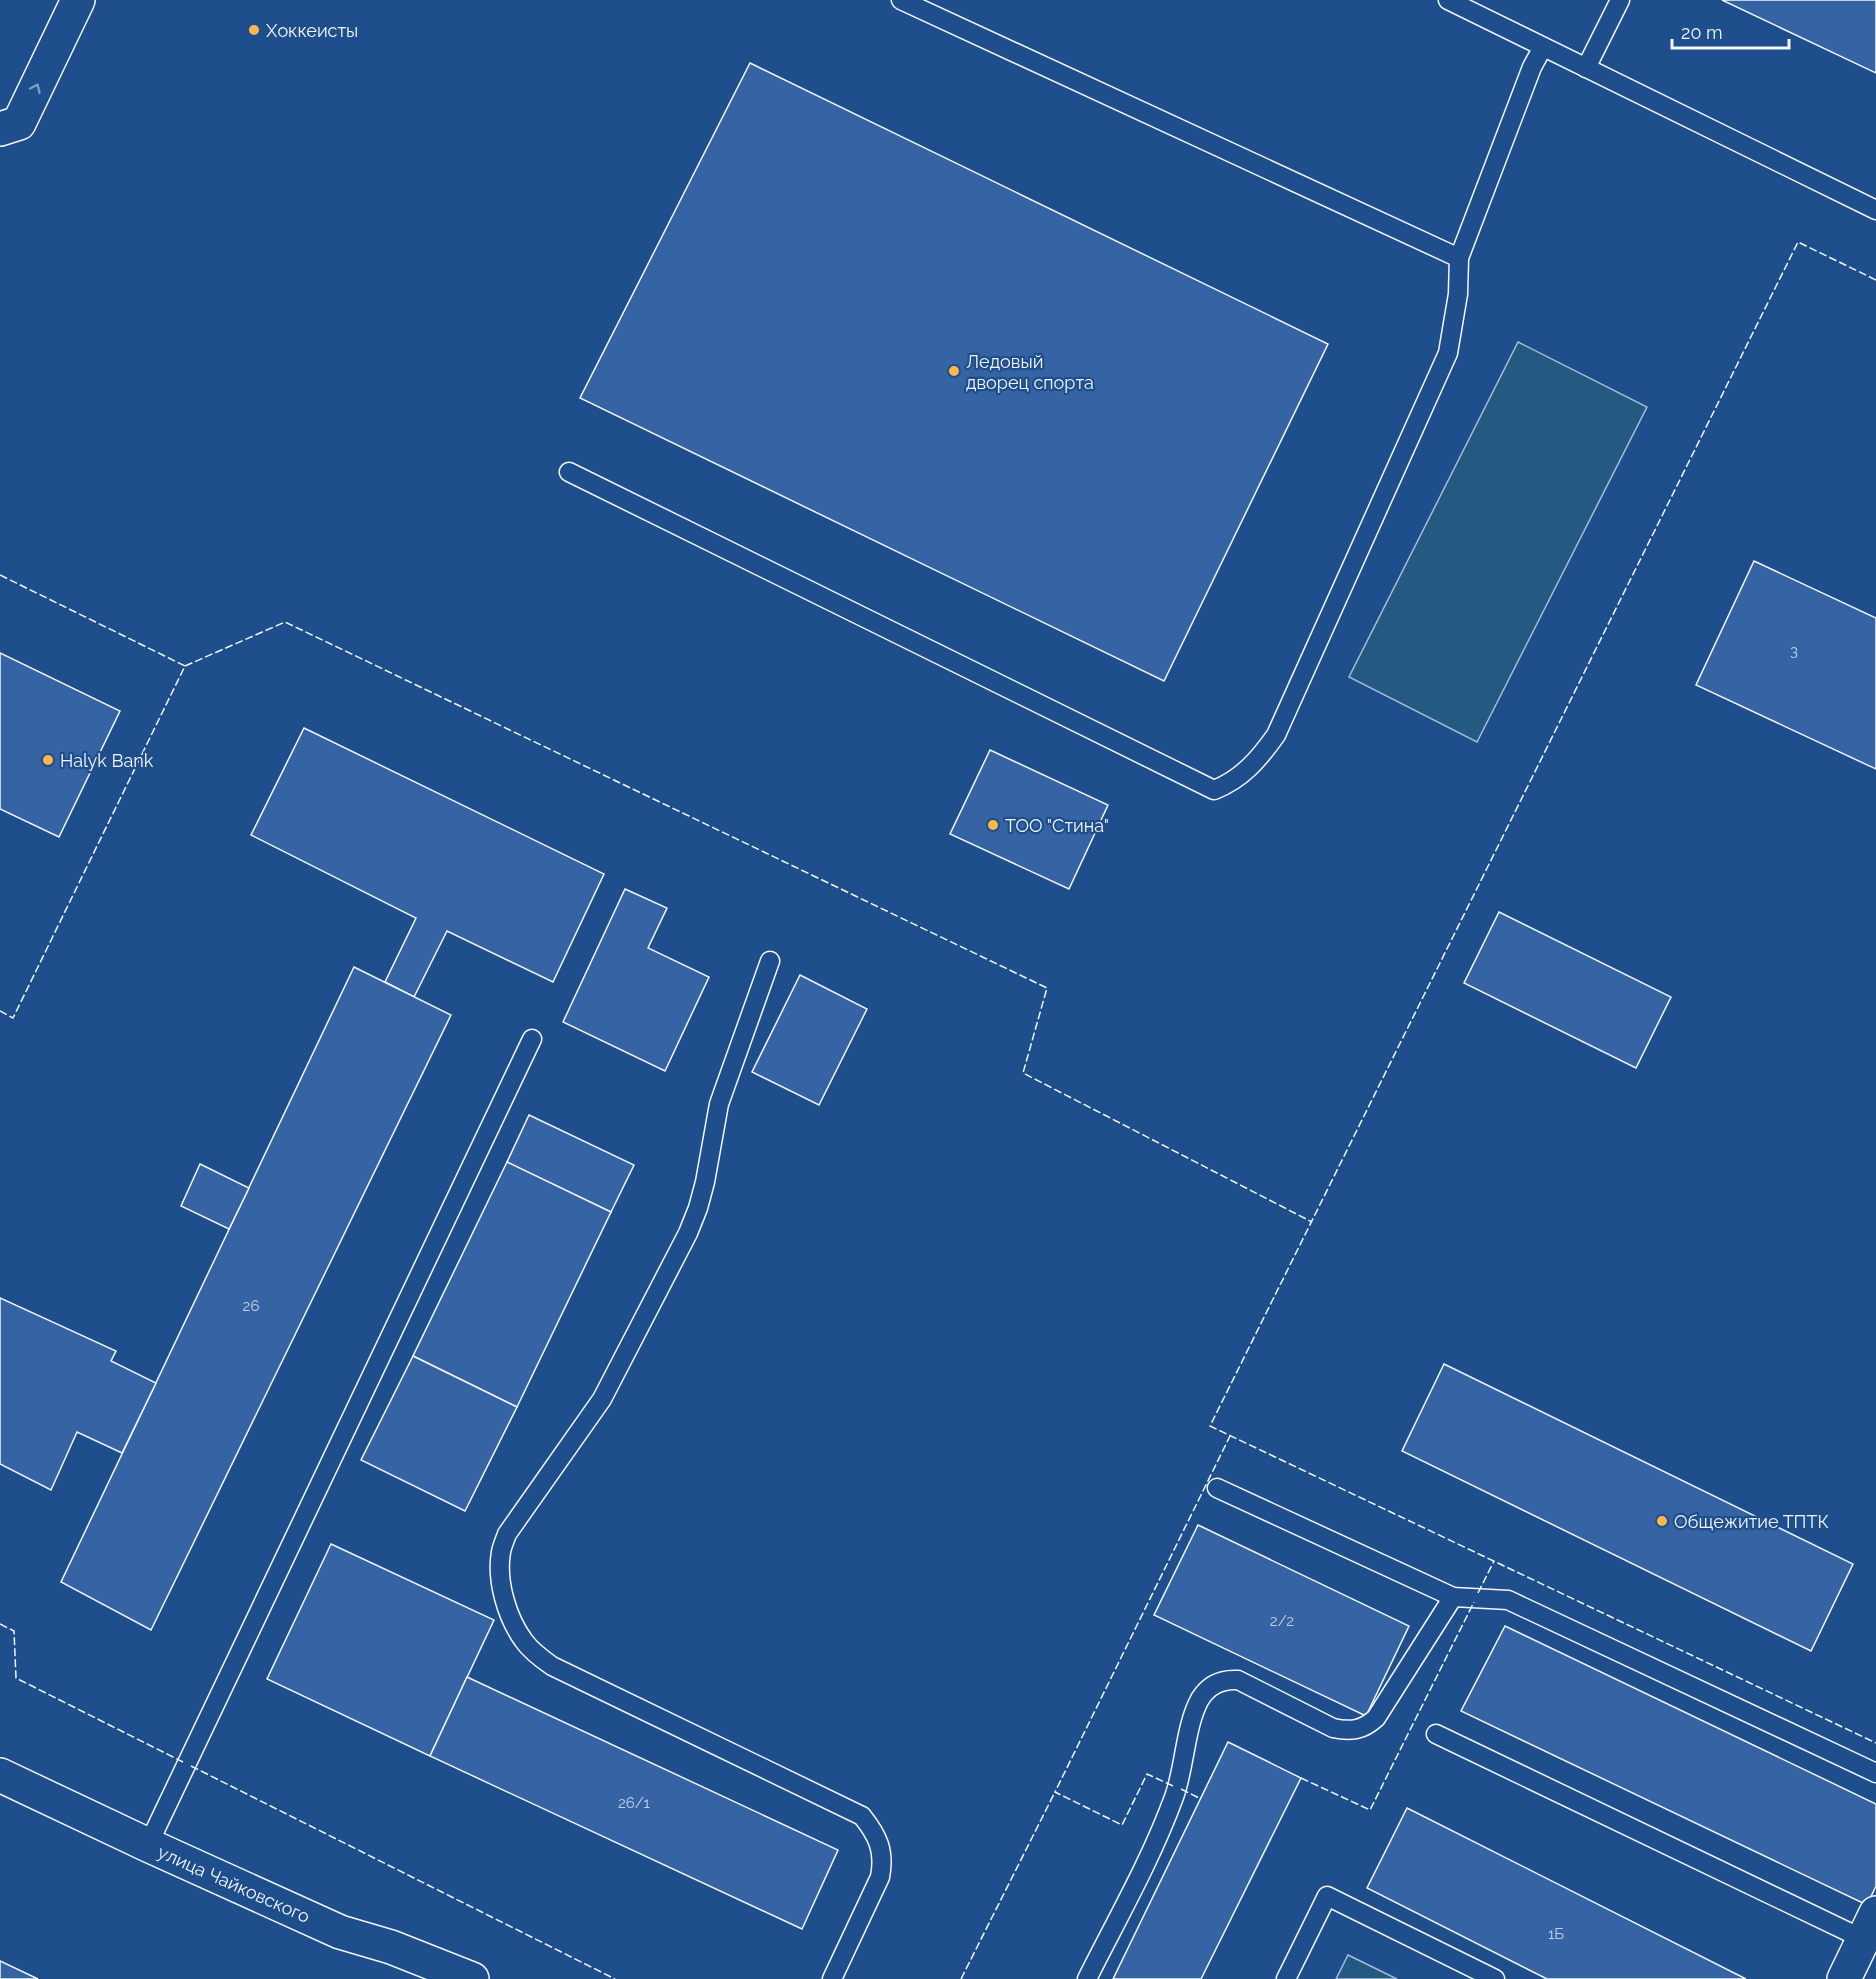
<svg xmlns="http://www.w3.org/2000/svg" width="1876" height="1979" viewBox="0 0 1876 1979" font-family="Raleway,sans-serif">
<style>
.green{fill:#245a82;stroke:#a8bbd7;stroke-width:1.5}
.building{fill:#3563a3;stroke:#f2f6ff;stroke-width:1.5}
.lines{fill:none;stroke-linecap:round;stroke-linejoin:round}
.service-casing{stroke:#f2f6ff;stroke-width:21}
.minor-casing{stroke:#f2f6ff;stroke-width:36}
.tertiary-casing{stroke:#f2f6ff;stroke-width:36}
.service{stroke:#1f4e8c;stroke-width:18}
.minor{stroke:#1f4e8c;stroke-width:33}
.tertiary{stroke:#1f4e8c;stroke-width:33}
.fence{stroke:#f2f6ff;stroke-width:1.5;stroke-dasharray:8 3;stroke-linecap:butt}
.oneway{stroke:#7e9ac0}
.poi-dot{fill:#ffb74d;stroke:#1f4e8c;stroke-width:2}
.labels{text-anchor:middle;dominant-baseline:central;stroke-width:4.5;stroke-linejoin:round;paint-order:stroke}
.number-label{font-size:15px;fill:#c3d1e8}
.poi-label{font-size:18px;fill:#f2f6ff;stroke:#1f4e8c;text-anchor:start}
.street-label{font-size:18px;fill:#f2f6ff;stroke:#1f4e8c}
</style>
<rect width="100%" height="100%" fill="#1f4e8c"/>
<!-- green -->
<g class="green">
<path d="M1518,342l129,65 -170,335 -128,-65z"/>
<path d="M1348,1955l49,24h-61z"/>
</g>
<!-- building -->
<g class="building">
<path d="M1722,0h154v73z"/>
<path d="M750,63l578,281 -164,337 -584,-283z"/>
<path d="M1754,561l122,57v151l-180,-84z"/>
<path d="M0,653l120,58 -61,126 -59,-28z"/>
<path d="M304,728l300,146 -51,108 -106,-51 -33,66 -29,-15 31,-64 -165,-83z"/>
<path d="M990,750l118,55 -39,84 -119,-55z"/>
<path d="M625,889l42,19 -19,40 61,29 -44,94 -102,-49z"/>
<path d="M1499,912l172,85 -35,71 -172,-85z"/>
<path d="M354,967l97,48 -300,615 -90,-48z"/>
<path d="M800,975l67,34 -48,96 -67,-33z"/>
<path d="M529,1115l105,50 -23,47 -104,-50z"/>
<path d="M507,1162l104,50 -94,195 -104,-51z"/>
<path d="M200,1164l49,24 -20,41 -48,-23z"/>
<path d="M0,1298l116,53 -5,10 45,22 -34,70 -45,-21 -26,58 -51,-26z"/>
<path d="M413,1356l104,51 -52,104 -104,-51z"/>
<path d="M1444,1364l409,200 -42,87 -409,-200z"/>
<path d="M1198,1525l211,101 -43,90 -212,-101z"/>
<path d="M331,1544l163,76 -64,136 -163,-77z"/>
<path d="M1505,1626l371,178v82l-9,19 -406,-194z"/>
<path d="M467,1677l371,173 -36,79 -372,-173z"/>
<path d="M1228,1742l73,36 -100,201h-88z"/>
<path d="M1407,1808l339,171h-199l-180,-91z"/>
<path d="M0,1961l38,18h-38z"/>
</g>
<g class="lines">
<!-- service casing -->
<g class="service-casing">
<g id="service">
<path d="M901,0l558,258"/>
<path d="M1448,0l428,210"/>
<path d="M1586,68l34,-68"/>
<path d="M569,472l645,318c28,-11 45,-31 62,-55l172,-382 10,-59 1,-36 73,-191 11,-20"/>
<path d="M770,961l-51,143 -14,78 -7,26 -10,25 -86,166 -95,135c-2,6 -5,12 -6,18 -5,29 6,66 23,89 7,10 18,18 28,25l310,150c16,20 23,35 18,61l-48,102"/>
<path d="M1217,1488l236,109 55,3 368,173"/>
<path d="M1436,1734l427,205"/>
<path d="M148,1845l384,-806"/>
<path d="M1087,1979c30,-60 64,-119 87,-182 11,-30 11,-71 26,-98 9,-15 22,-20 38,-19l95,48c18,4 30,2 43,-10l77,-121"/>
<path d="M1286,1979l41,-83 168,83"/>
</g>
</g>
<!-- minor casing -->
<g class="minor-casing">
<path id="minor" d="M0,129l19,-6 59,-123"/>
</g>
<!-- tertiary casing -->
<g class="tertiary-casing">
<g id="tertiary">
<path d="M0,1775l148,70 192,87 51,15 81,32"/>
<path d="M1844,1979l32,-66"/>
</g>
</g>
<!-- service -->
<use href="#service" class="service"/>
<!-- minor -->
<use href="#minor" class="minor"/>
<!-- tertiary -->
<use href="#tertiary" class="tertiary"/>
<!-- fence -->
<g class="fence">
<path d="M1876,280l-78,-38 -588,1184 666,317"/>
<path d="M0,575l185,91 -172,352 -13,-7"/>
<path d="M185,666l100,-44 762,366 -24,85 289,149"/>
<path d="M1478,1593l16,-32"/>
<path d="M0,1624l14,7 2,47 167,84"/>
<path d="M191,1766l424,213"/>
<path d="M1301,1778l69,32 104,-208"/>
<path d="M1173,1786l-26,-12 -25,51 -67,-33 175,-356"/>
<path d="M1181,1789l20,10"/>
<path d="M961,1979l94,-187"/>
</g>
</g>
<!-- one-way arrows -->
<defs><path id="oneway-chevron" d="M-2-3.5L2.5 0L-2 3.5" fill="none" stroke-width="1.6" stroke-linecap="round" stroke-linejoin="round" transform="scale(1.5)"/></defs>
<use class="oneway" href="#oneway-chevron" transform="translate(36 88) rotate(-65)"/>
<!-- markers -->
<g class="poi-dot">
<circle cx="254" cy="30" r="6"/>
<circle cx="954" cy="371" r="6"/>
<circle cx="48" cy="760" r="6"/>
<circle cx="993" cy="825" r="6"/>
<circle cx="1662" cy="1521" r="6"/>
</g>
<g class="labels">
<!-- number labels -->
<g class="number-label">
<text x="1794" y="651">3</text>
<text x="251" y="1306">26</text>
<text x="1282" y="1621">2/2</text>
<text x="634" y="1803">26/1</text>
<text x="1556" y="1934">1Б</text>
</g>
<!-- poi labels -->
<g class="poi-label">
<text x="266" y="30">Хоккеисты</text>
<text x="966" y="361">Ледовый<tspan x="966" dy="21">дворец спорта</tspan></text>
<text x="60" y="760">Halyk Bank</text>
<text x="1005" y="825">ТОО "Стина"</text>
<text x="1674" y="1521">Общежитие ТПТК</text>
</g>
<!-- street labels -->
<g class="street-label">
<text transform="translate(234 1884) rotate(24)">улица Чайковского</text>
</g>
</g>
<!-- scale -->
<path d="M1672 39v9h117v-9" fill="none" stroke="#f2f6ff" stroke-width="3"/>
<text x="1681" y="39" font-size="18" fill="#f2f6ff" stroke="#1f4e8c" stroke-width="4.5" paint-order="stroke">20 m</text>
</svg>
